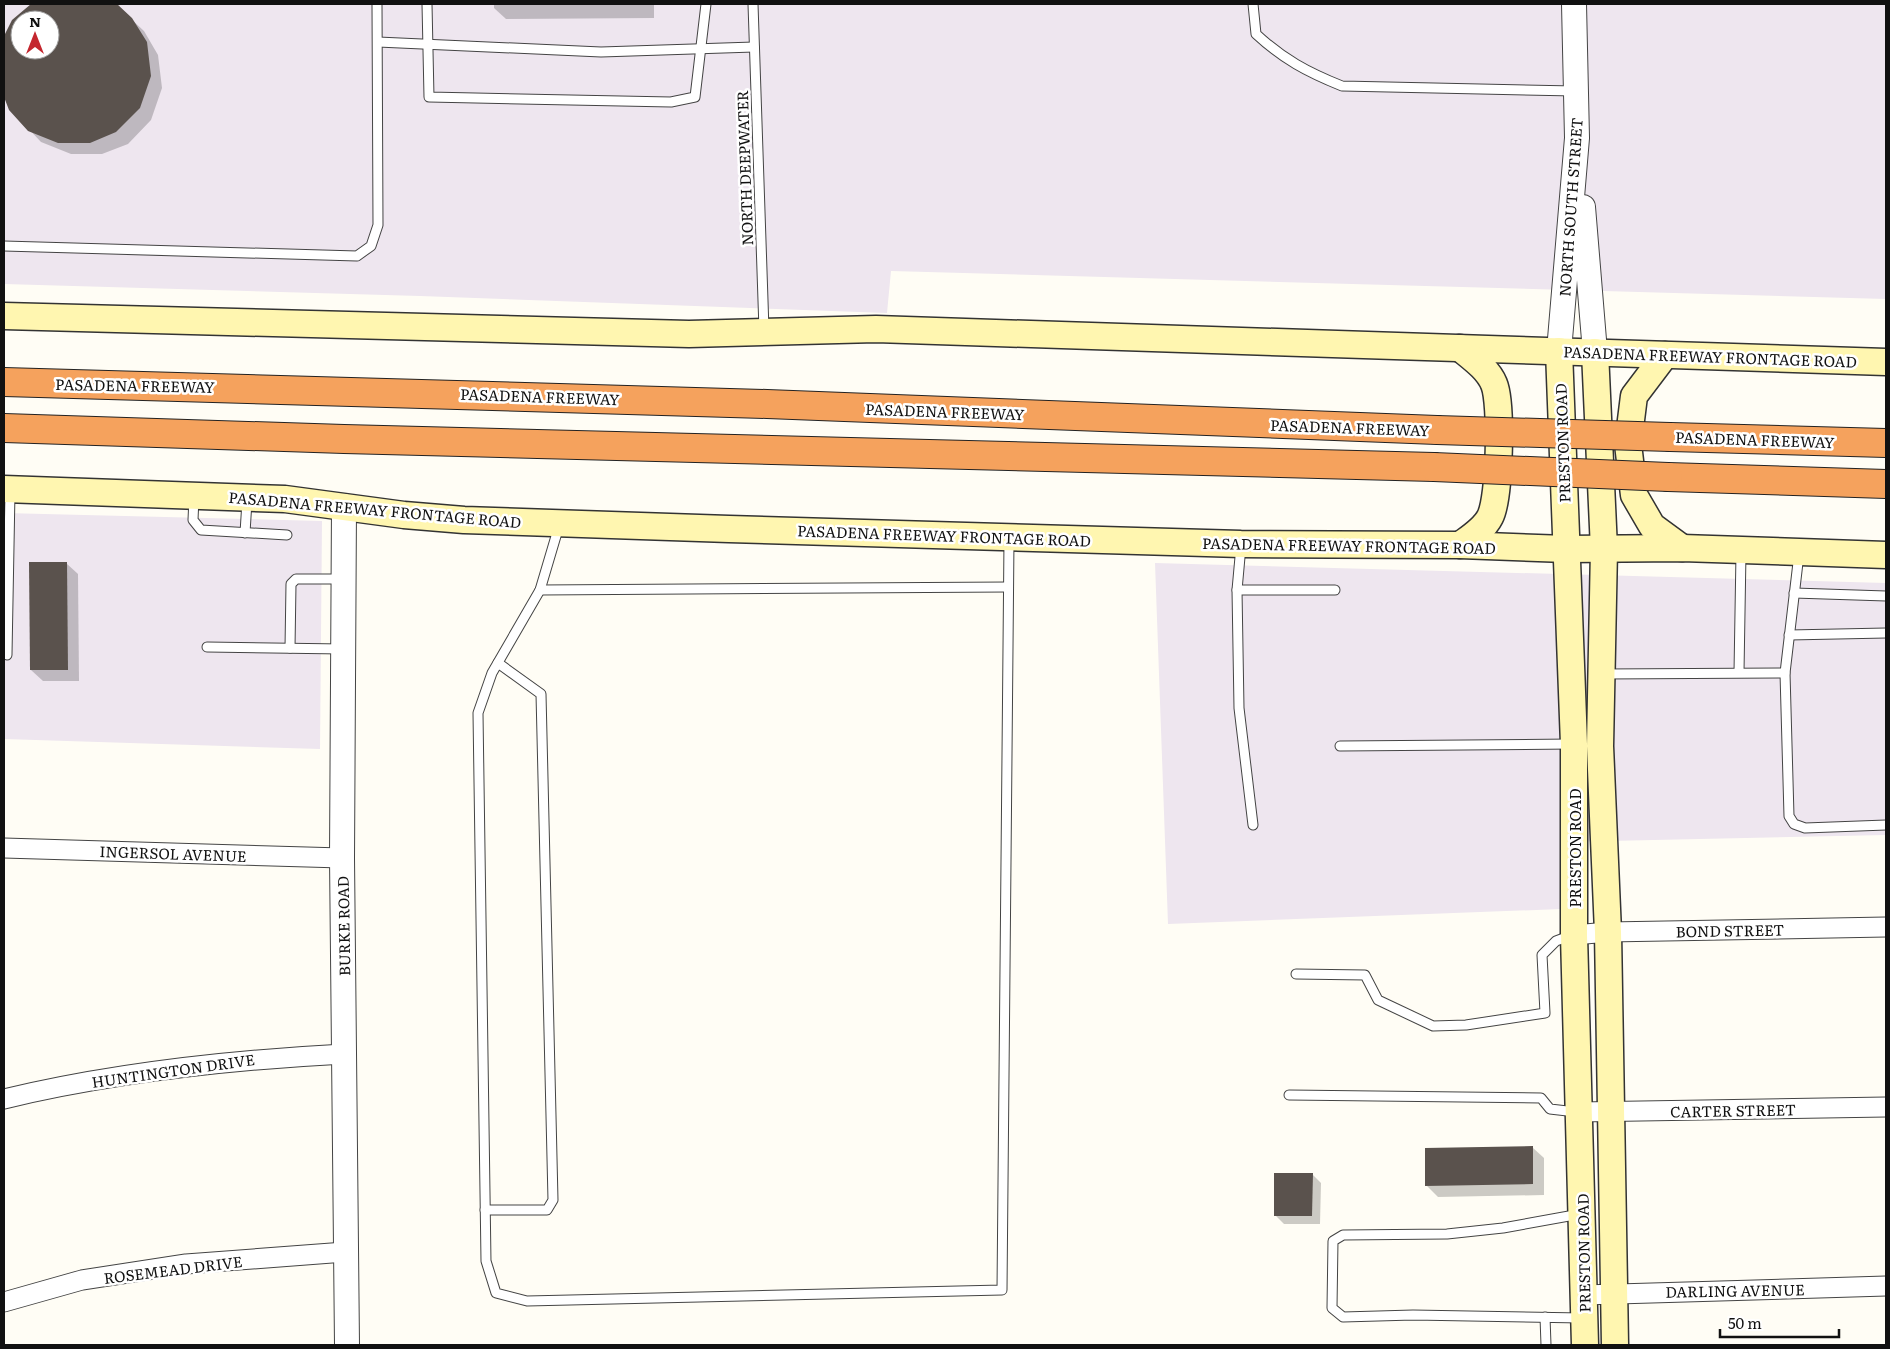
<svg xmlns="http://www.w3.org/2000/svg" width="1890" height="1349" viewBox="0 0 1890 1349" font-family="Literata,serif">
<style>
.industrial{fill:#eee6ef;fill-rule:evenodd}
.shadow{fill:#0003;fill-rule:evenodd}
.building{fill:#5a524d;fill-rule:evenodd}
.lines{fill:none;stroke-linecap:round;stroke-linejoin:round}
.service-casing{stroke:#444;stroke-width:11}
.minor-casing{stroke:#444;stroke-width:21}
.tertiary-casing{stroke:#444;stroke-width:26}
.secondary-casing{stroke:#333;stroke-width:29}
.motorway-casing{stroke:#222;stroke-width:30}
.service{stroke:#fff;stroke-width:9}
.minor{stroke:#fff;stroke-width:19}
.tertiary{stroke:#fff;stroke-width:24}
.secondary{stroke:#fff6b0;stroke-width:26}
.motorway{stroke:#f5a25d;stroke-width:28}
.motorway-bridge-casing{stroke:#222;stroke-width:30;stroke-linecap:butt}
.motorway-bridge{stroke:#f5a25d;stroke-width:28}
.labels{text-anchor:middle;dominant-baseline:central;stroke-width:5;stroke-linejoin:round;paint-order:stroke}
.street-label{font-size:15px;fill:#111;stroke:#fff}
</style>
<rect width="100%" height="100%" fill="#fffdf5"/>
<!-- industrial -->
<g class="industrial">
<path d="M4,4h1882v295l-995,-28 -4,42 -467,-17 -416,-12zM20,20h30v30h-30z"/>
<path d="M4,513l318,8 -2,228 -316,-10z"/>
<path d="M1155,563l731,20v252l-324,7 -1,67 -393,15z"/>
</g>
<!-- shadow -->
<g class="shadow">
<path d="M34,4h78l5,2 27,25 14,24 4,33 -11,32 -23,24 -26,10h-31l-30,-12 -31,-33 -6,-15v-54l3,-9zM20,20h30v30h-30z"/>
<path d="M494,4h160v14l-148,1 -12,-11z"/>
<path d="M66,563l12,11 1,107h-36l-12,-11z"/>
<path d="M1532,1147l12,11v37l-106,2 -11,-11z"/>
<path d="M1312,1174l9,9 -1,41h-36l-9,-9z"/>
</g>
<!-- building -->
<g class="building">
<path d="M31,4h86l15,14 15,24 4,34 -11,32 -24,24 -26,11h-32l-30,-12 -19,-21 -5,-13v-61l8,-16zM20,20h30v30h-30z"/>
<path d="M29,562h38l1,108h-38z"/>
<path d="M1533,1146v38l-108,2v-38z"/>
<path d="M1274,1173h39l-1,43h-38z"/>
</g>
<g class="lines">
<!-- service casing -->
<g class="service-casing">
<g id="service">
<path d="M427,4l2,93 242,5 24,-5 11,-93"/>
<path d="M753,4l11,326"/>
<path d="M1253,4l3,30c27,25 51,38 86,52l233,5"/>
<path d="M378,42l223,10 153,-5"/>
<path d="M4,246l353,10 14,-10 7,-21 -1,-221"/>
<path d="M194,497l-1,23 8,10 86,5"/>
<path d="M559,526l-19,64 -48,83 -14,40 8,548 10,32 31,8 475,-11 7,-750"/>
<path d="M245,533l2,-32"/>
<path d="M1241,546l-4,44 2,118 14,117"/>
<path d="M1799,554l-14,119 4,143 5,8 11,4 81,-3"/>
<path d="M540,590l468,-3"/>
<path d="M1237,590h98"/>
<path d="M1794,593l92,3"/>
<path d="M1789,635l97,-2"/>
<path d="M207,647l136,2"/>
<path d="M290,648l1,-64 5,-5h46"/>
<path d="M7,655l3,-163"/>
<path d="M1739,672l2,-119"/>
<path d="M1603,674l182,-1"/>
<path d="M1340,746l232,-2"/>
<path d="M1296,974l69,1 13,25 55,26 33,-1 79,-12 -3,-58 14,-14 16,-6"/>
<path d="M1289,1095l252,3 9,11 26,3"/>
<path d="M485,1210h62l6,-10 -12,-506 -43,-31"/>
<path d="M1580,1214l-77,14 -56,6 -104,1 -10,6 -1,67 11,9 70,-2 169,3"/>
<path d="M1545,1317l1,28"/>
</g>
</g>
<!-- minor casing -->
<g class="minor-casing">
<g id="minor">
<path d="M4,848l338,10"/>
<path d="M1574,935l34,-3 278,-5"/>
<path d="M4,1099c112,-27 226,-39 340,-45"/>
<path d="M1579,1112l307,-5"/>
<path d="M1583,1295l303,-9"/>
<path d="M4,1302l78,-22 104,-16 159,-12"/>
</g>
</g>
<!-- tertiary casing -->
<g class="tertiary-casing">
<g id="tertiary">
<path d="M1583,207l12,145"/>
<path d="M1559,351l18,-213 -3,-134"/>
<path d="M344,506l-2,352 5,487"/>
</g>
</g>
<!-- secondary casing -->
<g class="secondary-casing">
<g id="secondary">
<path d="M4,316l685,18 187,-5 1010,33"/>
<path d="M1559,351l15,393v191l11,410"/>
<path d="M1595,352l9,197 -4,197 8,186 7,413"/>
<path d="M1665,355l-31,41 -6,48 6,51 18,31 30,22"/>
<path d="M4,489l281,10 119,16 60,5 265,9 512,15 219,1 106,4 116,-1 204,7"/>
<path d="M1460,545c11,-8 24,-16 30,-28 10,-19 12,-114 4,-133 -6,-15 -22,-26 -34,-36"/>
</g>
</g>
<!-- motorway casing -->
<g class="motorway-casing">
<g id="motorway">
<path d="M4,382l763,22 670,26"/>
<path d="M4,428l340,11 1090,28"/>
<path d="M1670,437l216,6"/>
<path d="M1668,477l218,7"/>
</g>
</g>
<!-- service -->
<use href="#service" class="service"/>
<!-- minor -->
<use href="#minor" class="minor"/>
<!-- tertiary -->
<use href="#tertiary" class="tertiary"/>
<!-- secondary -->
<use href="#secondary" class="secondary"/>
<!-- motorway -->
<use href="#motorway" class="motorway"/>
<!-- motorway-bridge casing -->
<g class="motorway-bridge-casing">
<g id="motorway-bridge">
<path d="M1437,430l233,7"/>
<path d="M1434,467l234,10"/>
</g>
</g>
<!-- motorway-bridge -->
<use href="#motorway-bridge" class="motorway-bridge"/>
</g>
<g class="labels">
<!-- street labels -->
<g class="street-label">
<text transform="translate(744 168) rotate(-92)">NORTH DEEPWATER</text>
<text transform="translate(1570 207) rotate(-86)">NORTH SOUTH STREET</text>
<text transform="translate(1710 356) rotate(2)">PASADENA FREEWAY FRONTAGE ROAD</text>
<text transform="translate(135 385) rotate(1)">PASADENA FREEWAY</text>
<text transform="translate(540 396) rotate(2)">PASADENA FREEWAY</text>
<text transform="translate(945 411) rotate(2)">PASADENA FREEWAY</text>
<text transform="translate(1350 427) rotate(2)">PASADENA FREEWAY</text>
<text transform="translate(1755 439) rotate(2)">PASADENA FREEWAY</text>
<text transform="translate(1562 443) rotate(-92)">PRESTON ROAD</text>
<text transform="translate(375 509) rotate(5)">PASADENA FREEWAY FRONTAGE ROAD</text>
<text transform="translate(944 535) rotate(2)">PASADENA FREEWAY FRONTAGE ROAD</text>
<text transform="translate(1349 545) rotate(1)">PASADENA FREEWAY FRONTAGE ROAD</text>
<text transform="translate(1574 848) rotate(-90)">PRESTON ROAD</text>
<text transform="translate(173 853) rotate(2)">INGERSOL AVENUE</text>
<text transform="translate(343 926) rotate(-91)">BURKE ROAD</text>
<text transform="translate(1730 930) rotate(-1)">BOND STREET</text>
<text transform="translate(173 1070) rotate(-8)">HUNTINGTON DRIVE</text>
<text transform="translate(1733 1110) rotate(-1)">CARTER STREET</text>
<text transform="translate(1583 1253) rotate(-91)">PRESTON ROAD</text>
<text transform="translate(173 1269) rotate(-7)">ROSEMEAD DRIVE</text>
<text transform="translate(1735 1290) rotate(-1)">DARLING AVENUE</text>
</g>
</g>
<!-- border -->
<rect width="1890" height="1349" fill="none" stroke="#111111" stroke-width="10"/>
<!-- north arrow -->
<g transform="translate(35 35)"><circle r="24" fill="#ffffff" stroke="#a0a0a0"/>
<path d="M0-4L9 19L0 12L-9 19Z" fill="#c4262e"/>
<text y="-8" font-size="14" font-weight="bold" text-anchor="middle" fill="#111111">N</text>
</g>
<!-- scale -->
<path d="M1720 1329v8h119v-8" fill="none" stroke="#111111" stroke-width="2.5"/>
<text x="1728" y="1329" font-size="15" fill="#111111" stroke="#ffffff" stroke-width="4" paint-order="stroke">50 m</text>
</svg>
